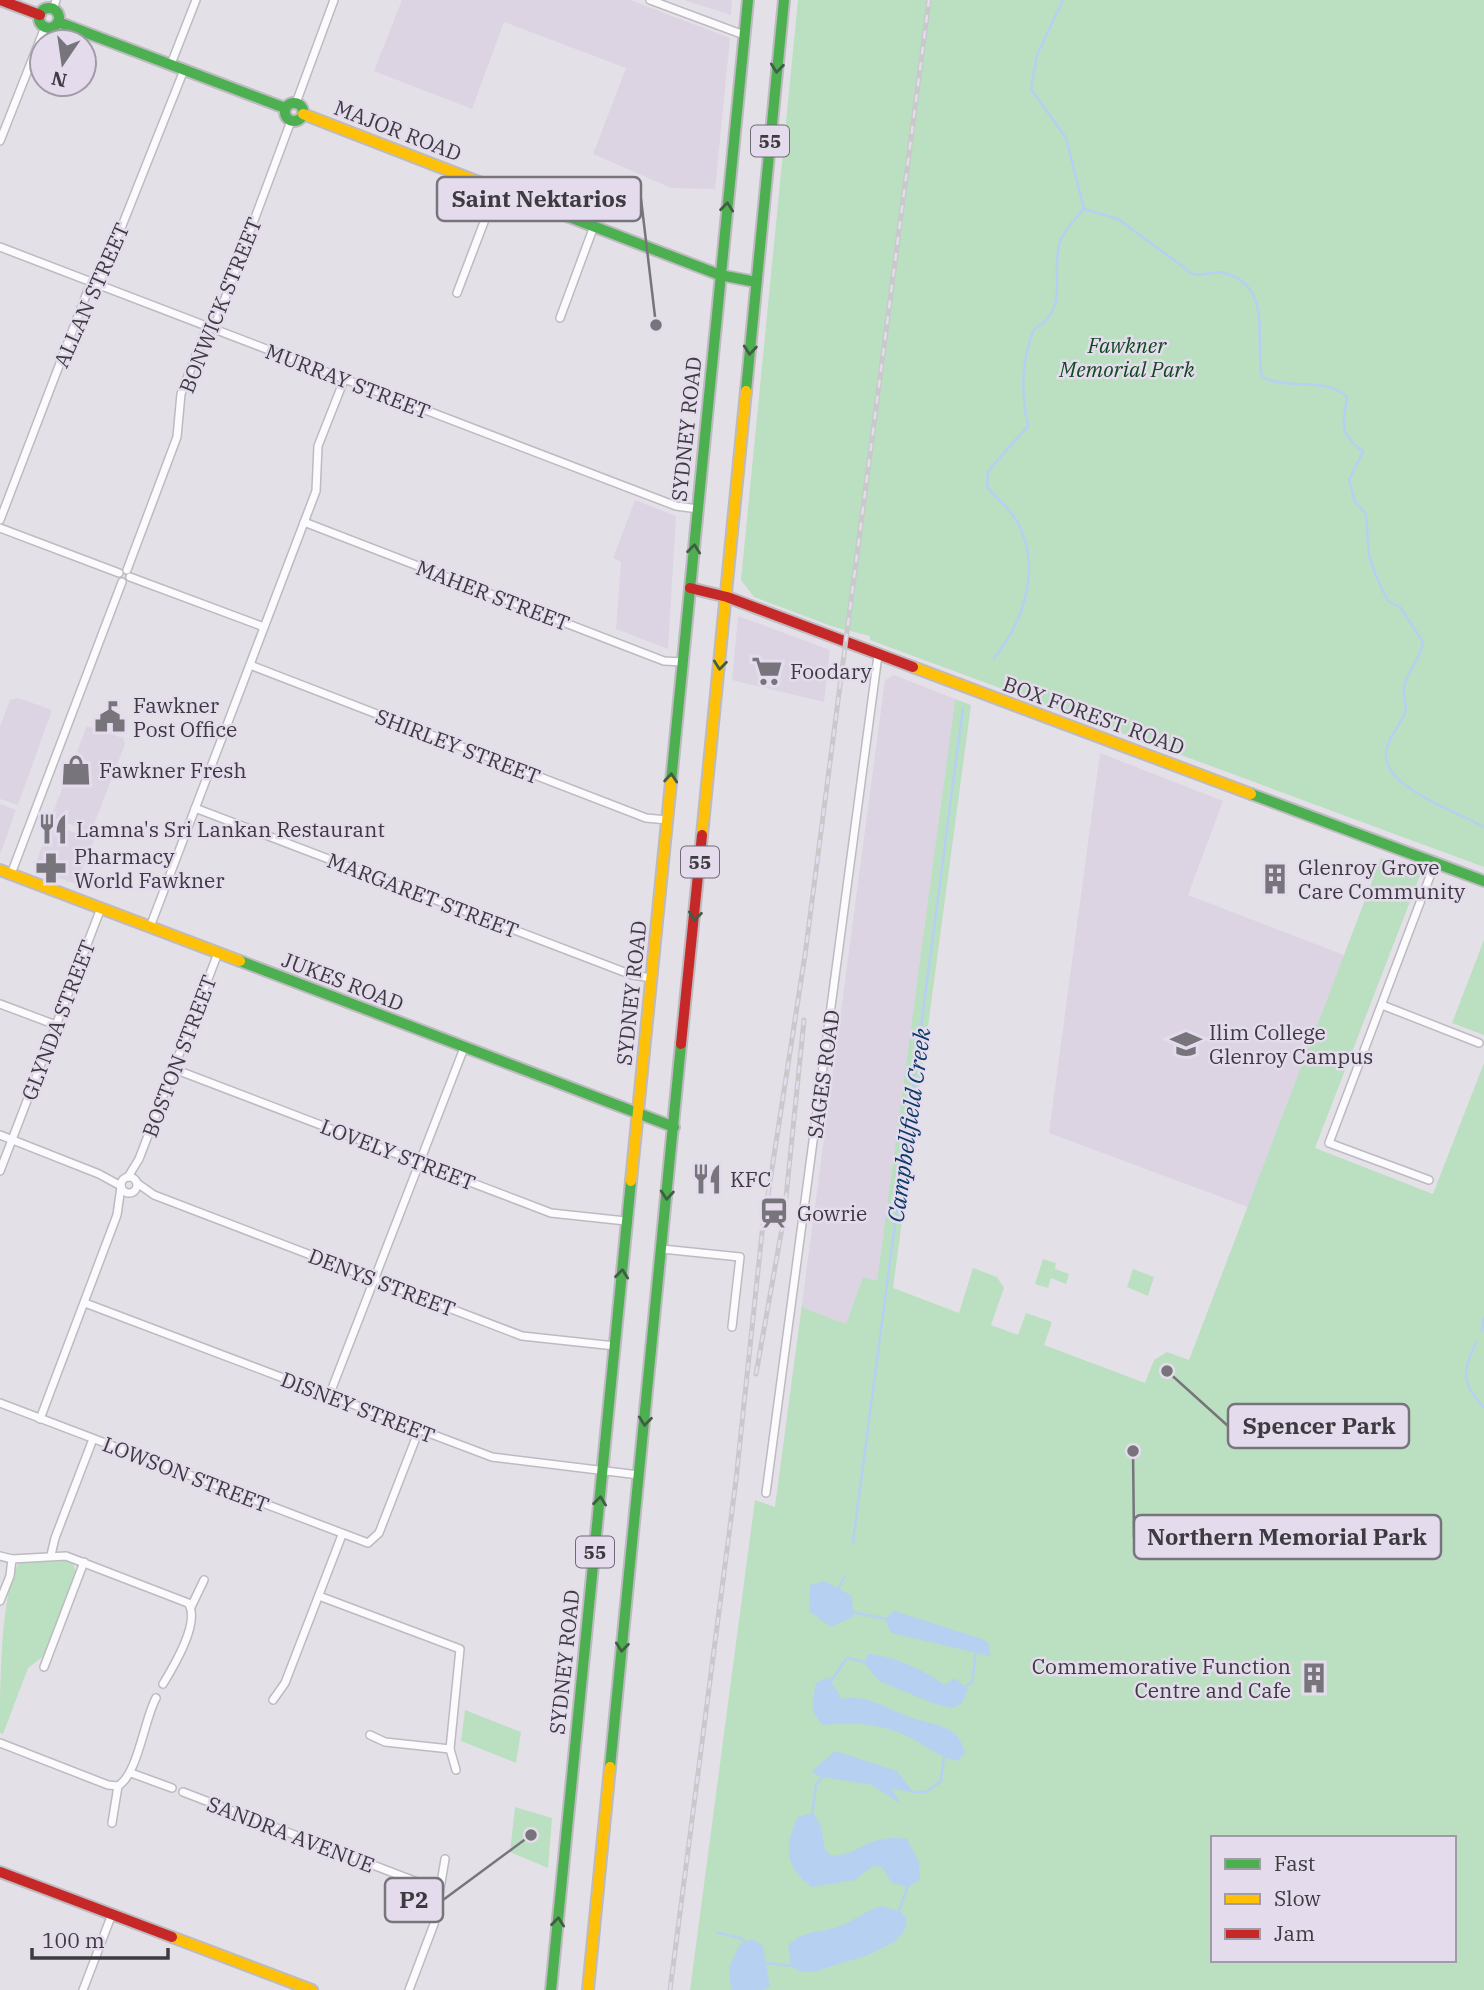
<svg xmlns="http://www.w3.org/2000/svg" width="1484" height="1990" viewBox="0 0 1484 1990" font-family="'IBM Plex Serif',serif">
<style>
.built{fill:#dcd4e3}
.green{fill:#bbdfc1;fill-rule:evenodd}
.water{fill:#b6d0f2}
.lines{fill:none;stroke-linecap:round;stroke-linejoin:round}
.stream{stroke:#b6d0f2;stroke-width:2.5}
.street-casing{stroke:#bdbac0;stroke-width:10}
.fast-casing{stroke:#bdbac0;stroke-width:14}
.slow-casing{stroke:#bdbac0;stroke-width:14}
.jam-casing{stroke:#bdbac0;stroke-width:14}
.street{stroke:#fbfafc;stroke-width:7}
.fast{stroke:#4caf50;stroke-width:10}
.slow{stroke:#ffc107;stroke-width:10}
.jam{stroke:#c62828;stroke-width:10}
.rail-casing{stroke:#c9c8ca;stroke-width:5}
.rail{stroke:#e4dcec;stroke-width:2.5;stroke-dasharray:8;stroke-linecap:butt}
.oneway{stroke:#425d45}
.labels{text-anchor:middle;dominant-baseline:central;stroke-width:5;stroke-linejoin:round;paint-order:stroke}
.shield{fill:#e4dcec;stroke:#6f6b74;stroke-width:2}
.shield-label{font-size:19px;font-weight:bold;fill:#3d3a40}
.street-label{font-size:21px;fill:#3d3a40;stroke:#e4dcec}
.park-label{font-size:21px;font-style:italic;fill:#0e491d;stroke:#e4dcec}
.poi-label{font-size:21px;fill:#3d3a40;stroke:#e4dcec;text-anchor:start}
.water-label{font-size:23px;font-style:italic;fill:#0b3968;stroke:#e4dcec}
.leader{fill:none;stroke:#77747b;stroke-width:2.5}
.callout-dot{fill:#77747b;stroke:#e4dcec;stroke-width:2.5}
.callout{fill:#e4dcec;stroke:#77747b;stroke-width:2.5}
.callout-label{font-size:23px;text-anchor:middle;font-weight:bold;fill:#3d3a40}
</style>
<rect width="100%" height="100%" fill="#e4e0e8"/>
<!-- built -->
<g class="built">
<path d="M402,0h228l100,38 -15,151 -44,-1 -78,-34 33,-86 -122,-46 -32,87 -98,-38z"/>
<path d="M684,0h48l-1,15z"/>
<path d="M635,500l41,16 -8,133 -52,-20 5,-67 -8,-4z"/>
<path d="M738,616l92,34 -6,52 -92,-22z"/>
<path d="M894,675l61,24 -78,583 -14,-5 -17,47 -42,-16 -2,-4 83,-624z"/>
<path d="M18,698l34,12 -34,95 -18,-6v-73l10,-26z"/>
<path d="M87,726l36,12 2,6 -34,88 -40,-15z"/>
<path d="M1100,753l123,48 -35,94 156,60 -96,252 -199,-74z"/>
<path d="M0,804l16,6 -15,42h-1z"/>
<path d="M50,823l44,17 -18,44 -42,-15z"/>
</g>
<!-- green -->
<g class="green">
<path d="M798,0h686v867l-614,-227v-4l-36,-9 -80,-30 -13,-17z"/>
<path d="M955,699l16,6 -78,583 66,25 14,-45 24,9 7,11 -13,37 27,10 8,-22 26,9 -8,23 101,38 9,-23 13,-8 22,8 192,-502 40,15 -106,275 118,46 51,-131v927h-794l65,-490 20,7 27,-203 2,4 42,16 17,-47 14,4zM1213,1838h241v122h-241z"/>
<path d="M1484,940v95l-32,-12z"/>
<path d="M1043,1259l13,4 -1,6 14,5 -3,10 -15,-6 -3,10 -13,-4z"/>
<path d="M1133,1269l21,8 -6,19 -21,-9z"/>
<path d="M63,1559l10,4 3,10 -31,82 -17,13 -25,66 -3,-1c0,-38 0,-147 20,-171z"/>
<path d="M465,1710l56,22 -5,31 -55,-22z"/>
<path d="M515,1807l37,11 -4,50 -38,-16z"/>
</g>
<!-- water -->
<g class="water">
<path d="M824,1581l28,15 1,21 -22,10 -22,-16 1,-26z"/>
<path d="M894,1611l88,28 7,5 1,12 -99,-23 -6,-14z"/>
<path d="M867,1654c22,0 60,17 77,31l11,-7 13,12 -7,14 -9,4 -17,-4 -56,-23 -14,-17z"/>
<path d="M828,1677l14,22c27,-5 43,9 67,18 13,5 30,6 42,14 9,6 11,13 14,23l-8,7c-17,-4 -29,-13 -44,-22 -28,-15 -59,-18 -90,-14 -14,-14 -11,-23 -7,-42z"/>
<path d="M835,1751l62,20 17,22 -23,-5 10,16 -29,-19 -50,-8 -11,-5z"/>
<path d="M813,1813l8,13 4,24 7,6c32,-3 36,-23 75,-17l12,23 1,18 -12,7 -16,-4 -10,-16 -9,-1 -18,14 -43,7c-28,-20 -28,-41 -14,-70z"/>
<path d="M881,1906l20,6 6,7 -3,13 -10,10 -26,13 -55,17h-12l-10,-6 -3,-21c20,-17 31,-11 52,-19 14,-5 25,-15 41,-20z"/>
<path d="M753,1939l10,7 7,41 -7,3h-32l-2,-23 11,-23z"/>
</g>
<g class="lines">
<!-- stream -->
<g class="stream">
<path d="M1063,0l-26,55 -6,34 35,49 18,71 34,10 75,55c11,3 21,-4 32,-1 49,15 29,66 37,104 29,14 63,-1 85,20 -4,30 -9,34 16,55l-14,28 6,22 11,12 3,41 7,21 12,25 12,6 23,35c-2,16 -16,29 -19,45 -2,8 4,18 1,26 -6,15 -20,27 -19,44 2,32 74,56 98,70"/>
<path d="M994,658c30,-36 49,-93 22,-138 -7,-12 -20,-22 -29,-33l1,-16 40,-45c-7,-35 -7,-63 6,-97 36,-20 17,-50 25,-84 3,-14 16,-24 24,-36"/>
<path d="M1482,1331l2,-13"/>
<path d="M1476,1343c-14,28 -15,40 8,64"/>
<path d="M853,1542l110,-834"/>
<path d="M837,1591l8,-15"/>
<path d="M852,1612l34,7"/>
<path d="M829,1684l18,-26 21,5"/>
<path d="M963,1688l9,-6 4,-31"/>
<path d="M912,1792h14l15,-11 3,-24"/>
<path d="M812,1815l4,-30 8,-9"/>
<path d="M898,1914l10,-29"/>
<path d="M718,1933l23,5 6,6"/>
<path d="M767,1963l24,3"/>
</g>
<!-- street casing -->
<g class="street-casing">
<g id="street">
<path d="M650,0l94,35"/>
<path d="M53,10l3,-10"/>
<path d="M171,64l25,-64"/>
<path d="M296,103l38,-103"/>
<path d="M0,141l45,-114"/>
<path d="M0,247l676,259 22,3"/>
<path d="M457,293l40,-105"/>
<path d="M560,318l34,-92"/>
<path d="M0,520l88,-230 9,-5 5,-9 82,-206"/>
<path d="M304,522l360,139 18,1"/>
<path d="M0,528l119,45"/>
<path d="M127,570l50,-133 4,-43 24,-62 12,-12 74,-199"/>
<path d="M130,577l134,50"/>
<path d="M250,665l396,153 21,2"/>
<path d="M195,808l437,167 20,3"/>
<path d="M11,874l111,-292"/>
<path d="M150,927l166,-436 2,-45 26,-66"/>
<path d="M0,1004l56,21"/>
<path d="M1382,1005l97,38"/>
<path d="M174,1069l377,144 75,8"/>
<path d="M0,1135l99,39 22,12"/>
<path d="M0,1171l101,-263"/>
<circle cx="129" cy="1185" r="8"/>
<path d="M128,1177l11,-18 79,-206"/>
<path d="M1429,1180l-100,-37 106,-280"/>
<path d="M137,1183l17,12 368,141 93,10"/>
<path d="M662,1249l78,8 -8,70"/>
<path d="M85,1303l407,154 147,18"/>
<path d="M329,1396l135,-348"/>
<path d="M0,1403l368,140 11,-10 40,-103"/>
<path d="M40,1419l77,-204 4,-28"/>
<path d="M766,1493l112,-838"/>
<path d="M51,1555l4,-17 38,-99"/>
<path d="M0,1556l12,3 54,-3 122,47c13,18 -14,63 -25,81"/>
<path d="M319,1596l141,53 -10,100 6,21"/>
<path d="M0,1601l10,-25 2,-17"/>
<path d="M191,1607l13,-27"/>
<path d="M44,1667l40,-105"/>
<path d="M273,1700l12,-17 57,-148"/>
<path d="M370,1735l15,7 65,7"/>
<path d="M0,1743l108,42 10,1c20,-12 26,-66 38,-88"/>
<path d="M131,1773l41,15"/>
<path d="M183,1792l255,98"/>
<path d="M112,1823l6,-37"/>
<path d="M83,1990l29,-76"/>
<path d="M409,1990l25,-66 11,-65"/>
</g>
</g>
<!-- fast casing -->
<g class="fast-casing">
<g id="fast">
<circle cx="49" cy="18" r="10"/>
<path d="M58,22l227,86"/>
<circle cx="294" cy="112" r="9"/>
<path d="M520,198l200,77 36,7"/>
<path d="M746,391l38,-391"/>
<path d="M671,782l77,-782"/>
<path d="M1251,794l233,87"/>
<path d="M240,961l434,166"/>
<path d="M610,1767l71,-723"/>
<path d="M551,1990l80,-809"/>
</g>
</g>
<!-- slow casing -->
<g class="slow-casing">
<g id="slow">
<path d="M303,114l217,84"/>
<path d="M913,667l338,127"/>
<path d="M702,835l44,-444"/>
<path d="M0,870l240,91"/>
<path d="M631,1181l40,-399"/>
<path d="M172,1937l140,53"/>
<path d="M588,1990l22,-223"/>
</g>
</g>
<!-- jam casing -->
<g class="jam-casing">
<g id="jam">
<path d="M0,0l40,15"/>
<path d="M690,588l37,9 186,70"/>
<path d="M681,1044l21,-209"/>
<path d="M0,1872l172,65"/>
</g>
</g>
<!-- street -->
<use href="#street" class="street"/>
<!-- fast -->
<use href="#fast" class="fast"/>
<!-- slow -->
<use href="#slow" class="slow"/>
<!-- jam -->
<use href="#jam" class="jam"/>
<!-- rail casing -->
<g class="rail-casing">
<g id="rail">
<path d="M756,1374l28,-157 20,-197"/>
<path d="M670,1990l66,-510 26,-247 43,-278 124,-955"/>
</g>
</g>
<!-- rail -->
<use href="#rail" class="rail"/>
</g>
<!-- one-way arrows -->
<defs><path id="oneway-chevron" d="M-2-3.5L2.5 0L-2 3.5" fill="none" stroke-width="1.6" stroke-linecap="round" stroke-linejoin="round" transform="scale(1.75)"/></defs>
<g class="oneway">
<use href="#oneway-chevron" transform="translate(777 68) rotate(96)"/>
<use href="#oneway-chevron" transform="translate(727 207) rotate(-84)"/>
<use href="#oneway-chevron" transform="translate(750 350) rotate(95)"/>
<use href="#oneway-chevron" transform="translate(694 549) rotate(-84)"/>
<use href="#oneway-chevron" transform="translate(720 665) rotate(96)"/>
<use href="#oneway-chevron" transform="translate(671 778) rotate(-85)"/>
<use href="#oneway-chevron" transform="translate(695 916) rotate(96)"/>
<use href="#oneway-chevron" transform="translate(667 1195) rotate(95)"/>
<use href="#oneway-chevron" transform="translate(622 1274) rotate(-84)"/>
<use href="#oneway-chevron" transform="translate(645 1421) rotate(96)"/>
<use href="#oneway-chevron" transform="translate(600 1501) rotate(-84)"/>
<use href="#oneway-chevron" transform="translate(622 1647) rotate(96)"/>
<use href="#oneway-chevron" transform="translate(558 1922) rotate(-84)"/>
</g>
<!-- icons -->
<defs>
<g id="supermarket-bare" transform="scale(2.415)"><path d="M-6-5.5h2.5l.6 2H6L4.5 2H-2.5L-4.4-4H-6ZM-1.5 3.2a1.3 1.3 0 1 0 .1 0ZM3 3.2a1.3 1.3 0 1 0 .1 0Z" fill="#77747b" stroke="#e4dcec" stroke-width="2.5" paint-order="stroke"/></g>
<g id="civic-bare" transform="scale(2.415)"><path d="M-.6-6.5H3V-4.5H.6V-3L4-1V1h2V6H-6V1h2V-1L-.6-3ZM-1.2 2.5V6h2.4V2.5Z" fill="#77747b" stroke="#e4dcec" stroke-width="2.5" paint-order="stroke"/></g>
<g id="shop-bare" transform="scale(2.415)"><path d="M-5-2.5h2.3a2.7 3.5 0 0 1 5.4 0H5L5.5 6h-11ZM-1.5-2.5h3a1.5 2.3 0 0 0-3 0Z" fill="#77747b" stroke="#e4dcec" stroke-width="2.5" paint-order="stroke"/></g>
<g id="restaurant-bare" transform="scale(2.415)"><path d="M-5-6h1v4h1v-4h1v4h1v-4h1v5L-1.5 .5V6h-2V.5L-5-1ZM5-6V6H3V1.5H1.5Q1.5-4 5-6Z" fill="#77747b" stroke="#e4dcec" stroke-width="2.5" paint-order="stroke"/></g>
<g id="pharmacy-bare" transform="scale(2.415)"><path d="M-2-6h4v4h4v4h-4v4h-4v-4h-4v-4h4Z" fill="#77747b" stroke="#e4dcec" stroke-width="2.5" paint-order="stroke"/></g>
<g id="building-bare" transform="scale(2.415)"><path d="M-4-6H4V6H1V3H-1V6H-4ZM-2.5-4.3h1.7v1.8h-1.7ZM.8-4.3h1.7v1.8H.8ZM-2.5-1h1.7V.8h-1.7ZM.8-1h1.7V.8H.8Z" fill="#77747b" stroke="#e4dcec" stroke-width="2.5" paint-order="stroke"/></g>
<g id="school-bare" transform="scale(2.415)"><path d="M0-5L7-2L0 1L-7-2ZM-4 1L0 2.5L4 1V4Q0 6-4 4Z" fill="#77747b" stroke="#e4dcec" stroke-width="2.5" paint-order="stroke"/></g>
<g id="station-bare" transform="scale(2.415)"><path d="M-3-6H3Q5-6 5-4V2Q5 4 3 4L4.5 6H3L1.5 4h-3L-3 6H-4.5L-3 4Q-5 4-5 2V-4Q-5-6-3-6ZM-3.5-4v3h7v-3ZM-3.5 1v1.5H-2V1ZM2 1v1.5H3.5V1Z" fill="#77747b" stroke="#e4dcec" stroke-width="2.5" paint-order="stroke"/></g>
</defs>
<g fill-rule="evenodd">
<use href="#supermarket-bare" x="767" y="671"/>
<use href="#civic-bare" x="110" y="717"/>
<use href="#shop-bare" x="76" y="770"/>
<use href="#restaurant-bare" x="53" y="829"/>
<use href="#pharmacy-bare" x="51" y="868"/>
<use href="#building-bare" x="1275" y="879"/>
<use href="#school-bare" x="1186" y="1044"/>
<use href="#restaurant-bare" x="707" y="1179"/>
<use href="#station-bare" x="774" y="1213"/>
<use href="#building-bare" x="1314" y="1678"/>
</g>
<g class="labels">
<!-- shield labels -->
<g class="shield">
<rect x="751" y="125.5" width="38" height="31" rx="5"/>
<rect x="681" y="846.5" width="38" height="31" rx="5"/>
<rect x="576" y="1536.5" width="38" height="31" rx="5"/>
</g>
<g class="shield-label">
<text x="770" y="141">55</text>
<text x="700" y="862">55</text>
<text x="595" y="1552">55</text>
</g>
<!-- street labels -->
<g class="street-label">
<text transform="translate(398 130) rotate(21)">MAJOR ROAD</text>
<text transform="translate(91 295) rotate(-66)">ALLAN STREET</text>
<text transform="translate(220 305) rotate(-68)">BONWICK STREET</text>
<text transform="translate(348 381) rotate(21)">MURRAY STREET</text>
<text transform="translate(686 429) rotate(-84)">SYDNEY ROAD</text>
<text transform="translate(493 595) rotate(21)">MAHER STREET</text>
<text transform="translate(1094 715) rotate(20)">BOX FOREST ROAD</text>
<text transform="translate(458 746) rotate(21)">SHIRLEY STREET</text>
<text transform="translate(423 895) rotate(21)">MARGARET STREET</text>
<text transform="translate(343 981) rotate(21)">JUKES ROAD</text>
<text transform="translate(631 993) rotate(-84)">SYDNEY ROAD</text>
<text transform="translate(58 1020) rotate(-69)">GLYNDA STREET</text>
<text transform="translate(179 1056) rotate(-69)">BOSTON STREET</text>
<text transform="translate(823 1074) rotate(-82)">SAGES ROAD</text>
<text transform="translate(398 1154) rotate(21)">LOVELY STREET</text>
<text transform="translate(382 1282) rotate(21)">DENYS STREET</text>
<text transform="translate(358 1407) rotate(21)">DISNEY STREET</text>
<text transform="translate(186 1474) rotate(21)">LOWSON STREET</text>
<text transform="translate(564 1662) rotate(-84)">SYDNEY ROAD</text>
<text transform="translate(291 1834) rotate(21)">SANDRA AVENUE</text>
</g>
<!-- park labels -->
<g class="park-label">
<text x="1127" y="345">Fawkner<tspan x="1127" dy="24">Memorial Park</tspan></text>
</g>
<!-- poi labels -->
<g class="poi-label">
<text x="790" y="671">Foodary</text>
<text x="133" y="705">Fawkner<tspan x="133" dy="24">Post Office</tspan></text>
<text x="99" y="770">Fawkner Fresh</text>
<text x="76" y="829">Lamna's Sri Lankan Restaurant</text>
<text x="74" y="856">Pharmacy<tspan x="74" dy="24">World Fawkner</tspan></text>
<text x="1298" y="867">Glenroy Grove<tspan x="1298" dy="24">Care Community</tspan></text>
<text x="1209" y="1032">Ilim College<tspan x="1209" dy="24">Glenroy Campus</tspan></text>
<text x="730" y="1179">KFC</text>
<text x="797" y="1213">Gowrie</text>
<text x="1291" y="1666" text-anchor="end">Commemorative Function<tspan x="1291" dy="24">Centre and Cafe</tspan></text>
</g>
<!-- water labels -->
<g class="water-label">
<text transform="translate(908 1125) rotate(-82)">Campbellfield Creek</text>
</g>
</g>
<!-- callouts -->
<path class="leader" d="M656 325L641 199M1167 1371L1228 1426M1133 1451L1134 1537M531 1835L443 1900"/>
<g class="callout-dot">
<circle cx="656" cy="325" r="7"/>
<circle cx="1167" cy="1371" r="7"/>
<circle cx="1133" cy="1451" r="7"/>
<circle cx="531" cy="1835" r="7"/>
</g>
<g class="callout">
<rect x="437" y="177" width="204" height="44" rx="7"/>
<rect x="1228" y="1404" width="181" height="44" rx="7"/>
<rect x="1134" y="1515" width="307" height="44" rx="7"/>
<rect x="385" y="1878" width="58" height="44" rx="7"/>
</g>
<g class="callout-label">
<text x="539" y="207">Saint Nektarios</text>
<text x="1319" y="1434">Spencer Park</text>
<text x="1287" y="1545">Northern Memorial Park</text>
<text x="414" y="1908">P2</text>
</g>
<!-- legend -->
<rect x="1211" y="1836" width="245" height="126" fill="#e4dcec" stroke="#a19ba7" stroke-width="2"/>
<rect x="1225" y="1859" width="35" height="10" fill="#4caf50" stroke="#a19ba7" stroke-width="2"/>
<text x="1274" y="1871" font-size="21" fill="#3d3a40">Fast</text>
<rect x="1225" y="1894" width="35" height="10" fill="#ffc107" stroke="#a19ba7" stroke-width="2"/>
<text x="1274" y="1906" font-size="21" fill="#3d3a40">Slow</text>
<rect x="1225" y="1929" width="35" height="10" fill="#c62828" stroke="#a19ba7" stroke-width="2"/>
<text x="1274" y="1941" font-size="21" fill="#3d3a40">Jam</text>
<!-- north arrow -->
<g transform="translate(63 63) rotate(193)"><circle r="33" fill="#e4dcec" stroke="#a19ba7" stroke-width="2"/>
<path d="M0-5L12 26L0 18L-12 26Z" fill="#77747b"/>
<text y="-10" font-size="19" font-weight="bold" text-anchor="middle" fill="#3d3a40">N</text>
</g>
<!-- scale -->
<path d="M32 1948v10h136v-10" fill="none" stroke="#3d3a40" stroke-width="3.5"/>
<text x="42" y="1948" font-size="21" fill="#3d3a40" stroke="#e4dcec" stroke-width="5" paint-order="stroke">100 m</text>
</svg>
